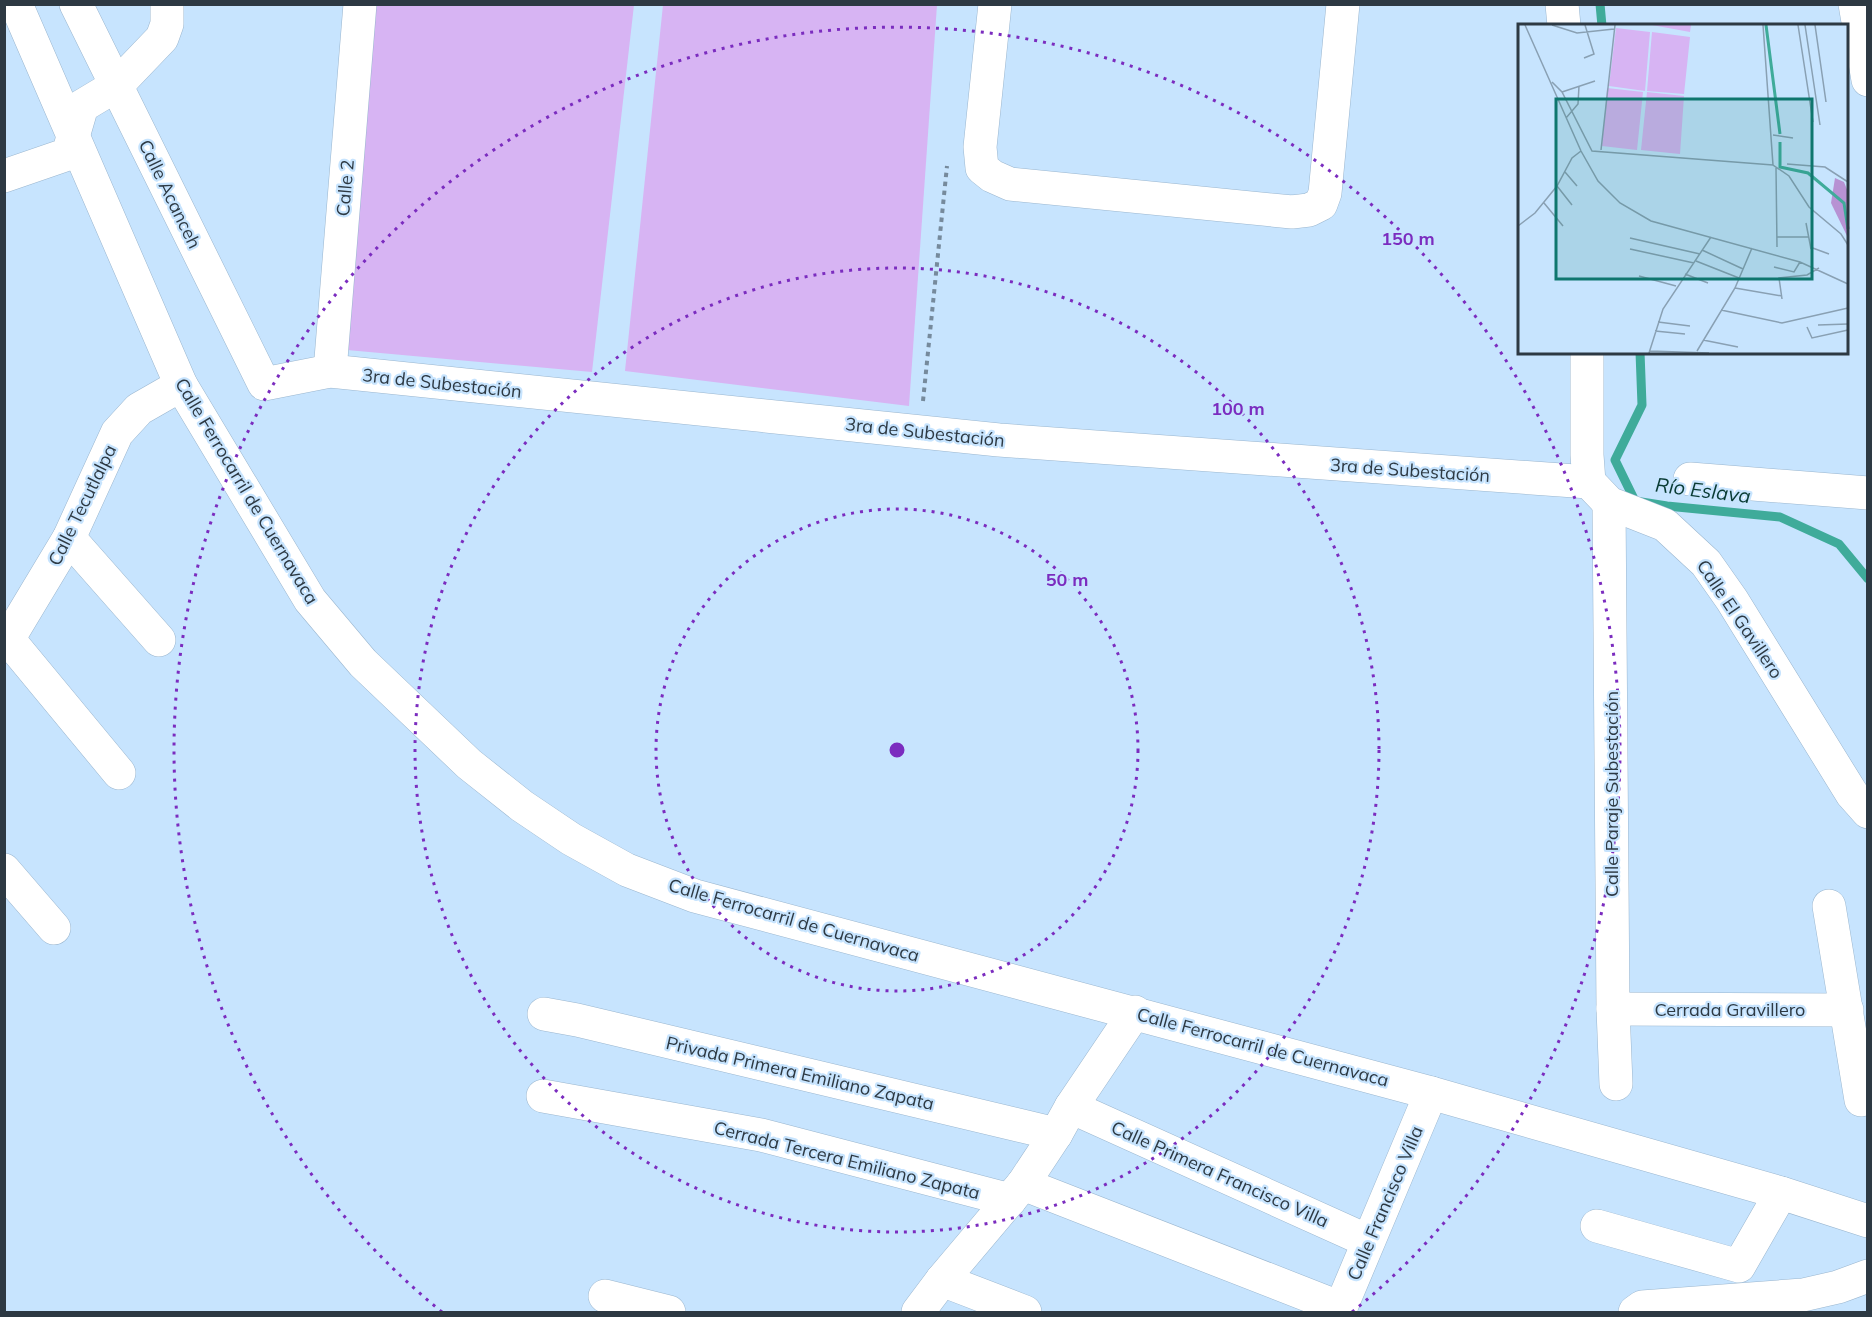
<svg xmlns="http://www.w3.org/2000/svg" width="1872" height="1317" viewBox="0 0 1872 1317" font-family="Mulish,sans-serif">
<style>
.green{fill:#d7b4f3}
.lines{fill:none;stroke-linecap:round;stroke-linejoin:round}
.stream{stroke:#3fab9a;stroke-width:9}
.minor-casing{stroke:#9ab6cf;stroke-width:34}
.path{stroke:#768a9c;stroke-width:4;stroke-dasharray:4.5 4.5;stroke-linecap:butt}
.minor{stroke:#fff;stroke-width:33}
.ring{fill:none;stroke:#7b2cbf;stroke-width:3;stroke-dasharray:3 6}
.labels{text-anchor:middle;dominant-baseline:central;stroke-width:4.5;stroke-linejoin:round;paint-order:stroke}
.street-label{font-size:18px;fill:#2d3943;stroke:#c7e4fe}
.water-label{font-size:20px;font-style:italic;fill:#093b34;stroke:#c7e4fe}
.inset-river{fill:none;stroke:#3fab9a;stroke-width:3}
.inset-road{fill:none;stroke:#89a0b3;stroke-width:1.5}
.view{fill:#0f766e;fill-opacity:0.15;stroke:#0f766e;stroke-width:3}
.inset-edge{fill:none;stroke:#2d3943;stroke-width:3}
.centre{fill:#7b2cbf;stroke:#c7e4fe;stroke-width:3}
.ring-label{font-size:18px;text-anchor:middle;font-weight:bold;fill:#7b2cbf;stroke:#c7e4fe;stroke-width:4.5;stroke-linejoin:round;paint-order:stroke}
</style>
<rect width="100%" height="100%" fill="#c7e4fe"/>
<!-- green -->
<g class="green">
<path d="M366,5h268l-42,367 -256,-23z"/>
<path d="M663,5h274l-28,401 -284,-35z"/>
</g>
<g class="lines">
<!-- stream -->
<g class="stream">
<path d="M1600,4l2,22"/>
<path d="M1640,352l2,53 -27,55 20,41 32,5 113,11 59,27 29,35"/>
</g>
<!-- minor casing -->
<g class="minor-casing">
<g id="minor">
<path d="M16,4l165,381 129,215 53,63 106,101 53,42 49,33 56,31 68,26 736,197 350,100 87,28"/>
<path d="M76,4l188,380 66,-13 669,69 590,42"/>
<path d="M995,4l-15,143 2,21 10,8 18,8 282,28 17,-2 12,-6 4,-11 18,-189"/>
<path d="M1562,4l2,22"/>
<path d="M1855,4l13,76"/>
<path d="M4,176l64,-22 14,-48 35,-21 45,-47 5,-14v-20"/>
<path d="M1587,352v103l2,27 20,21 56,22 41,38 26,37 120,194 16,18"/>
<path d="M330,371l30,-367"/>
<path d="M1690,479l178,14"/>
<path d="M1609,503l4,506 3,75"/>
<path d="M69,538l90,102"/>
<path d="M9,640l110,133"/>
<path d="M4,646l65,-108 48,-105 22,-24 42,-24"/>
<path d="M4,870l50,58"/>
<path d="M1829,906l32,194"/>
<path d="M1613,1009l234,1"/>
<path d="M544,1014l33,6 479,114"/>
<path d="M543,1096l218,39 249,65"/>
<path d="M1071,1107l297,134"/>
<path d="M1023,1184l318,124"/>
<path d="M1597,1226l142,40 42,-73"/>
<path d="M942,1280l83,32"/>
<path d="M605,1296l64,16"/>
<path d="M918,1312l24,-32 81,-96 33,-50 15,-27 64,-95"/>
<path d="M1339,1312l92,-219"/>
<path d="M1635,1312l7,-5 161,-12 35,-8 30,-11"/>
</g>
</g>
<!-- path -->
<path class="path" d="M923,401l24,-235"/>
<!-- minor -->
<use href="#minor" class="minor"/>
</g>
<!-- distance rings -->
<g class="ring">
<circle cx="897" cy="750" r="241"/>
<circle cx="897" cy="750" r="482"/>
<path d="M442 1312A723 723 0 1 1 1352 1312"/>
</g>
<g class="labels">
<!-- street labels -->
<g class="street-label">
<text transform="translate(345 188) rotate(-85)">Calle 2</text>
<text transform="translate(170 194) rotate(64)">Calle Acanceh</text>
<text transform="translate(442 383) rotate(6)">3ra de Subestación</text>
<text transform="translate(925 432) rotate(6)">3ra de Subestación</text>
<text transform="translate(1410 470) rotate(4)">3ra de Subestación</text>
<text transform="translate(247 491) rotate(59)">Calle Ferrocarril de Cuernavaca</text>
<text transform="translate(82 505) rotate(-64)">Calle Tecutlalpa</text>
<text transform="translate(1740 619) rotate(56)">Calle El Gavillero</text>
<text transform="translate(1611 794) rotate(-90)">Calle Paraje Subestación</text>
<text transform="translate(794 920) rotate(16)">Calle Ferrocarril de Cuernavaca</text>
<text x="1730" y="1009">Cerrada Gravillero</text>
<text transform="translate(1263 1047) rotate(15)">Calle Ferrocarril de Cuernavaca</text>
<text transform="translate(800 1073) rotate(13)">Privada Primera Emiliano Zapata</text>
<text transform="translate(847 1160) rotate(14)">Cerrada Tercera Emiliano Zapata</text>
<text transform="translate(1220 1174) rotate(24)">Calle Primera Francisco Villa</text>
<text transform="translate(1385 1203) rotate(-67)">Calle Francisco Villa</text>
</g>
<!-- water labels -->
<g class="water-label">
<text transform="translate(1703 490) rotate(7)">Río Eslava</text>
</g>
</g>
<!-- overview -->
<g transform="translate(1518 24)">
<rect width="330" height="330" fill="#c7e4fe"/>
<path d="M134,1h39l-1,7zM98,4l34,4 -5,59 -36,-5zM134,8l38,5 -6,57 -37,-3zM89,64l36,4 -6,58 -35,-4zM129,68l37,4 -4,58 -39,-4z" fill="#d7b4f3"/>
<path d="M317,154l9,4 4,10v46l-17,-35z" fill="#b792d3"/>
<path class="inset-river" d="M248,1l14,109M262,118v25l28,6 36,30 4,26"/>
<path class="inset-road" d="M7,1l56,126 17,30 22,22 31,18 149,41 48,22M34,1l25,8 37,-4M245,1l10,140 16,11 20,31 32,27 7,11M280,1l15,97M287,1l15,100M297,1l11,77M66,34l10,-4 -9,-29M34,58l10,10 30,59 181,14M44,68l33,-11M48,94l12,-14 1,-18M255,111l20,3M83,126l14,-125M269,140l38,3 23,15M258,144l1,79M47,148l12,14M39,162l15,19M26,179l19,23M288,199l5,26M0,202l17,-13 22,-27 15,-28 9,-7M259,213h32M112,214l70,16M292,223l19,7M112,225l64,14M184,226l41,19M178,237l43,17M256,243l20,5 6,-10M167,250l23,9M121,252l37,10M217,264l47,8M264,275l-3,-21 28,-3 12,-7M203,286l61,13 66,-15M140,298l32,4M300,301l30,-1M289,303l5,11 36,-8M137,307l30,3M185,316l35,7M132,327l59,2M179,327l38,-63 17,-40M131,329l14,-44 48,-72"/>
<path class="view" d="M38,75h256v180h-256z"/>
<rect width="330" height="330" class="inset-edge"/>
</g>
<circle cx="897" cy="750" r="9" class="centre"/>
<g class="ring-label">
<text x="1408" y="245">150 m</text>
<text x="1238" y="415">100 m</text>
<text x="1067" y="586">50 m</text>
</g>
<!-- border -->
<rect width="1872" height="1317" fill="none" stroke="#2d3943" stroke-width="12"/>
</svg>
